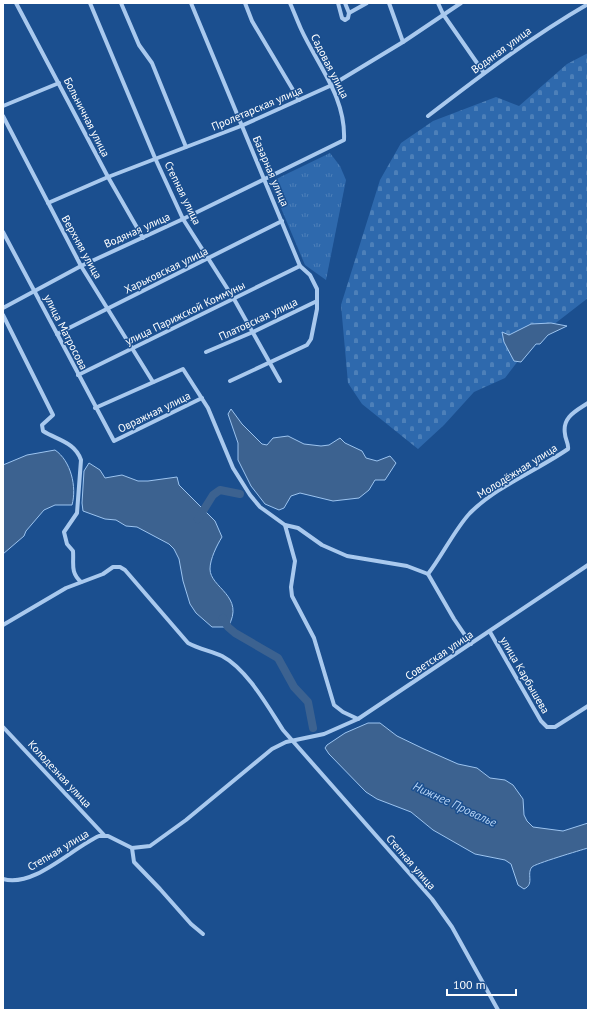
<svg xmlns="http://www.w3.org/2000/svg" width="591" height="1013" viewBox="0 0 591 1013" font-family="'PT Sans',sans-serif">
<style>
.grass{fill:url(#grass-tufts)}
.cemetery{fill:url(#cemetery-stones)}
.water{fill:#3c6290;stroke:#9cc4f0}
.lines{fill:none;stroke-linecap:round;stroke-linejoin:round}
.river{stroke:#3c6290;stroke-width:8}
.minor{stroke:#a9c9ee;stroke-width:4}
.labels{text-anchor:middle;dominant-baseline:central;stroke-width:3;stroke-linejoin:round;paint-order:stroke}
.street-label{font-size:11px;fill:#fff;stroke:#1b4f8f}
.water-label{font-size:12px;font-style:italic;fill:#b5d3f5;stroke:#1b4f8f}
</style>
<defs>
<pattern id="grass-tufts" width="24" height="20" patternUnits="userSpaceOnUse"><rect width="24" height="20" fill="#2e69ad"/><path d="M3 7l-1-3M5 7V3M7 7l1-3M15 17l-1-3M17 17v-4M19 17l1-3" fill="none" stroke="#4d80b9"/></pattern>
<pattern id="cemetery-stones" width="16" height="16" patternUnits="userSpaceOnUse"><rect width="16" height="16" fill="#2e69ad"/><path d="M2 7V4a2 2 0 0 1 4 0v3zM10 15v-3a2 2 0 0 1 4 0v3z" fill="#4d80b9"/></pattern>
</defs>
<rect width="100%" height="100%" fill="#1b4f8f"/>
<!-- grass -->
<path class="grass" d="M330,153l10,13 6,14 -20,100 -21,-15 -35,-83z"/>
<!-- cemetery -->
<path class="cemetery" d="M588,53v245l-53,41 -30,39 -31,14 -30,33 -26,24 -56,-45 -14,-21 -7,-78 39,-125 21,-37 32,-22 63,-24 23,9 48,-42z"/>
<!-- water -->
<g class="water">
<path d="M551,323l16,3 -19,9 -8,9h-4l-15,18 -7,-1 -10,-19 -2,-10 7,3 22,-11z"/>
<path d="M231,409l11,15 20,20 5,1 6,-7 15,-2 16,8 17,2 8,-1 11,-7 5,5 17,8 4,7 11,3 13,-5 6,7 -11,17h-10l-6,10 -10,8 -26,3 -33,-8 -9,3 -7,12 -5,2 -14,-6 -14,-18 -13,-26v-17l-10,-29z"/>
<path d="M55,450c16,11 22,37 17,55h-17l-11,5 -18,21 -2,5 -21,18v-89l24,-10z"/>
<path d="M89,463l11,7 5,8 17,-3 16,6h10l29,-4 2,8 36,36 7,16c-5,8 -12,22 -12,32 0,19 36,27 18,58h-16l-16,-14 -6,-9 -7,-23 -4,-22 -5,-10 -5,-5 -32,-17 -11,-1 -10,-6 -11,-1 -22,-8 -1,-8 2,-32z"/>
<path d="M368,723h12l17,13 27,13 34,15 19,4 13,10 15,2 8,5 10,14 1,16 3,6 6,6 30,4 25,-8v25c-7,2 -54,16 -56,19 -6,7 3,17 -8,22l-6,-4 -7,-21 -6,-4 -30,-6 -42,-24 -22,-18 -34,-13 -11,-7 -37,-38 -4,-6 2,-3 18,-12z"/>
</g>
<g class="lines">
<!-- river -->
<g class="river">
<path d="M198,519l15,-24 7,-5 20,4"/>
<path d="M223,618l5,9 7,6 43,25 16,29 14,15 5,26"/>
</g>
<!-- minor -->
<g class="minor">
<path d="M16,3l92,174 35,61"/>
<path d="M90,3l65,155 28,61 51,80 46,82"/>
<path d="M121,3l18,42 13,18 34,84"/>
<path d="M191,3l109,263 10,9 7,14v20l-6,30 -4,6 -77,36"/>
<path d="M245,3l7,18 47,79"/>
<path d="M338,3l4,15 3,2 3,-2 1,-5 -4,-10"/>
<path d="M389,3l14,39"/>
<path d="M438,3l5,11 41,59"/>
<path d="M349,13l18,-10"/>
<path d="M3,106l56,-23"/>
<path d="M3,116l78,150 72,116"/>
<path d="M428,116c52,-40 103,-79 160,-112"/>
<path d="M48,203l60,-26 133,-51 91,-41 71,-43 58,-39"/>
<path d="M3,232l111,209 88,-43"/>
<path d="M3,308l78,-42 102,-47 161,-79c2,-43 -26,-74 -43,-111 -4,-9 -7,-17 -11,-26"/>
<path d="M3,315l50,100 -11,10 1,6c14,9 32,11 38,29l-4,53 -13,19 3,12 6,7c1,13 -3,21 8,31"/>
<path d="M57,334l225,-113"/>
<path d="M206,352l47,-20 64,-31"/>
<path d="M78,375l222,-109"/>
<path d="M95,408l88,-39 25,39 25,60 17,27 10,12 25,18"/>
<path d="M428,574c14,-18 27,-45 42,-61 27,-27 66,-42 98,-64 1,-5 -3,-10 -3,-15 -3,-17 11,-23 23,-31"/>
<path d="M3,625l63,-37 37,-14 10,-7h7l5,3 63,73c11,6 23,8 34,13 25,13 46,51 61,74l149,169 20,28 46,83"/>
<path d="M490,632l51,89 6,6h8l33,-21"/>
<path d="M358,719l-15,-7 -9,-7 -20,-67 -22,-42 -1,-9 4,-26 -10,-36 13,3 24,17 25,11 60,10 21,8 26,45 17,25"/>
<path d="M3,727l101,108"/>
<path d="M132,848l2,14 26,27 31,35 12,10"/>
<path d="M3,879c31,9 69,-31 96,-43h9l24,12 18,-2 36,-26 86,-71 14,-7 38,-8 34,-15 230,-154"/>
</g>
</g>
<g class="labels">
<!-- street labels -->
<g class="street-label">
<text transform="translate(501 50) rotate(-36)">Водяная улица</text>
<text transform="translate(330 66) rotate(63)">Садовая улица</text>
<text transform="translate(257 108) rotate(-23)">Пролетарская улица</text>
<text transform="translate(87 117) rotate(63)">Больничная улица</text>
<text transform="translate(271 171) rotate(67)">Базарная улица</text>
<text transform="translate(183 193) rotate(64)">Степная улица</text>
<text transform="translate(137 230) rotate(-24)">Водяная улица</text>
<text transform="translate(82 247) rotate(61)">Верхняя улица</text>
<text transform="translate(166 270) rotate(-26)">Харьковская улица</text>
<text transform="translate(185 313) rotate(-26)">улица Парижской Коммуны</text>
<text transform="translate(258 319) rotate(-25)">Платовская улица</text>
<text transform="translate(66 332) rotate(63)">улица Матросова</text>
<text transform="translate(154 412) rotate(-26)">Овражная улица</text>
<text transform="translate(517 471) rotate(-32)">Молодёжная улица</text>
<text transform="translate(439 655) rotate(-34)">Советская улица</text>
<text transform="translate(525 675) rotate(60)">улица Карбышева</text>
<text transform="translate(60 774) rotate(47)">Колодезная улица</text>
<text transform="translate(58 850) rotate(-31)">Степная улица</text>
<text transform="translate(411 862) rotate(49)">Степная улица</text>
</g>
<!-- water labels -->
<g class="water-label">
<text transform="translate(455 804) rotate(25)">Нижнее Провалье</text>
</g>
</g>
<!-- border -->
<rect width="591" height="1013" fill="none" stroke="#ffffff" stroke-width="8"/>
<!-- scale -->
<path d="M447 989v6h69v-6" fill="none" stroke="#ffffff" stroke-width="2"/>
<text x="453" y="989" font-size="12" fill="#ffffff" stroke="#1b4f8f" stroke-width="3" paint-order="stroke">100 m</text>
</svg>
